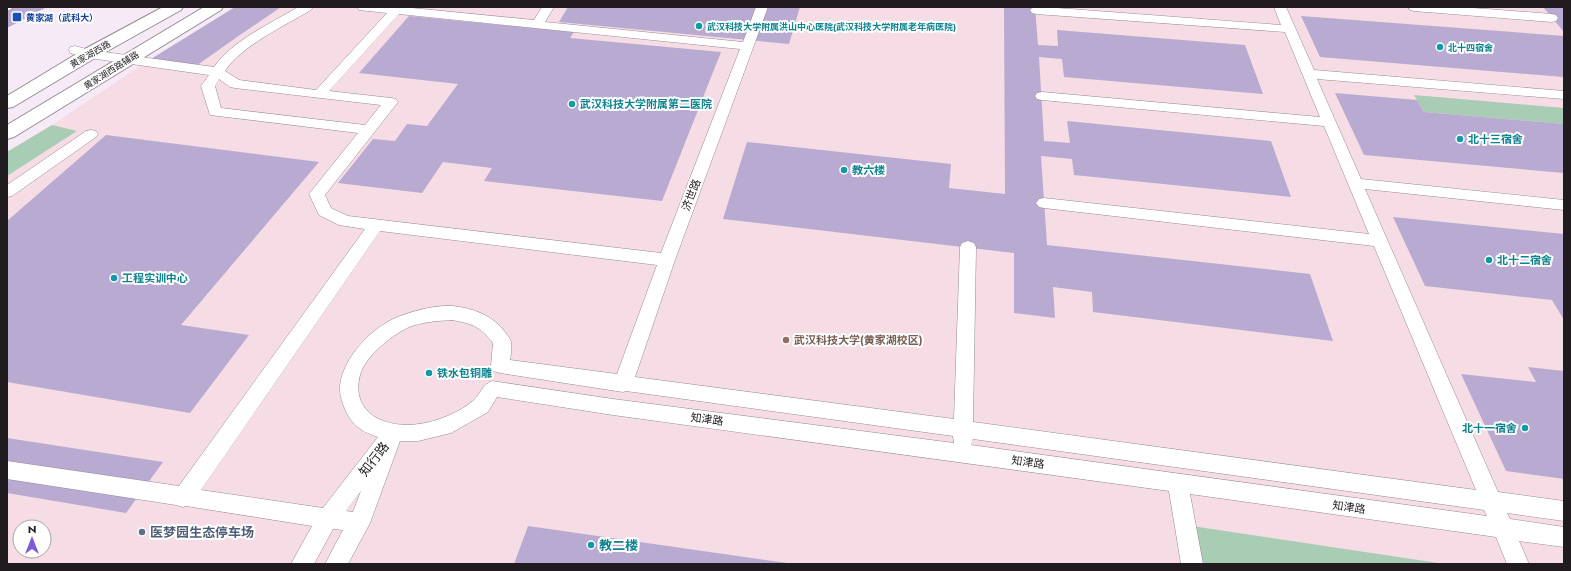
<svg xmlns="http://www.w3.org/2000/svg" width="1571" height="571" viewBox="0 0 1571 571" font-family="Jost,'Noto Sans SC',sans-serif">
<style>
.education{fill:#f6dce4;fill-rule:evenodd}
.green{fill:#a9cdb4}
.building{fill:#b9aad1}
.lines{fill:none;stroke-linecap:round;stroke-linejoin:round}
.service-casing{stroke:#958a95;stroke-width:1}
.tertiary-casing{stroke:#958a95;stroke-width:2}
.secondary-casing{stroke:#958a95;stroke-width:2}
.service{fill:#fff;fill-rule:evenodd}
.tertiary{fill:#fff;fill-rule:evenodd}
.secondary{fill:#fff;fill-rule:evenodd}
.rail-casing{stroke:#877f87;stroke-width:3.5}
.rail{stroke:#fff;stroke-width:2.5;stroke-dasharray:7;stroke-linecap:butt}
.transit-dot{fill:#1a4fb4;stroke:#fff;stroke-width:1.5}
.culture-dot{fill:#0f9aa8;stroke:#fff;stroke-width:1.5}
.education-dot{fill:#8d6e63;stroke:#fff;stroke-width:1.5}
.service-dot{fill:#5c6f8a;stroke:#fff;stroke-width:1.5}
.labels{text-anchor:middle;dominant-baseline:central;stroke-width:4;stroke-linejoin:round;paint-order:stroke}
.far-transit-label{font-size:9px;font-weight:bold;fill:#164399;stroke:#fff;text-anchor:start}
.far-culture-label{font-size:9px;font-weight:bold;fill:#0d838f;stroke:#fff;text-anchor:start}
.far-street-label{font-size:9px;fill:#1f1b1f;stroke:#fff}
.culture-label{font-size:11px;font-weight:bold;fill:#0d838f;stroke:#fff;text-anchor:start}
.street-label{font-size:11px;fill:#1f1b1f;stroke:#fff}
.education-label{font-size:11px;font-weight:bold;fill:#785e54;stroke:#fff;text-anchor:start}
.near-street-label{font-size:13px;fill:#1f1b1f;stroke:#fff}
.near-service-label{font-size:13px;font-weight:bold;fill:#4e5e75;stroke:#fff;text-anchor:start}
.near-culture-label{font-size:13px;font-weight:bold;fill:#0d838f;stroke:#fff;text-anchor:start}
</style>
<rect width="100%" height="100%" fill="#f6eaf6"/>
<!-- education -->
<path class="education" d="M235,7h1329v557h-1557v-412l45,-27 94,-63zM20,527h24v24h-24z"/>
<!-- green -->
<g class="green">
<path d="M1414,95l150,13v16l-140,-12z"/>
<path d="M52,125l25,6 -70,45v-24z"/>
<path d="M1185,525l260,39h-253z"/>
</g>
<!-- building -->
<g class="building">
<path d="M7,7h40l-40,21z"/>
<path d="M235,7h46l-44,30 -41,29 -45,-7z"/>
<path d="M568,7h232l-11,37 -230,-22z"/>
<path d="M1004,7h31l3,38 20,1 -1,-16 188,15 18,49 -199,-17 -2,-18 -23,-2 5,84 26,2 -3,-22 204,20 20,56 -217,-22 -2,-16 -31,-3 6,89 263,29 23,67 -240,-29 -1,-20 -39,-5 2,31 -41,-5v-60l-291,-34 24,-77 204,22 -2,24 56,6z"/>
<path d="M1543,7h21v25z"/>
<path d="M409,16l165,16 -4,6 151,14 -59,149 -178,-20 8,-13 -49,-6 -21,31 -84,-10 35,-44 22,2 12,-17 20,2 31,-42 -99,-11z"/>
<path d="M1301,16l263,20v41l-244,-20z"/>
<path d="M1335,93l82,7 7,12 140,12v49l-200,-18z"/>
<path d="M106,135l213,27 -138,163 68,10 -59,78 -183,-31v-161z"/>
<path d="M1393,217l171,17v86l-12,-20 -127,-14z"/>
<path d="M1528,367l36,4v108l-58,-8 -45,-97 75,8z"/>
<path d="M7,438l156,24 -37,51 -119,-20z"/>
<path d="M528,526l259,37v1h-273z"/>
</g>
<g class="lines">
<!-- service casing -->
<g class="service-casing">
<g id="service">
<path d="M298,7h15l-2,3c-25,15 -70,36 -86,61l14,9 77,10 71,-77 -28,-3 -2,-3h45l132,13 8,-13h12l-9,15 198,20 13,-35h12l-93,253 -40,117 319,42 6,-172 2,-4 6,-2 6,2 2,4 -3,175 503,68 -102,-244 -330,-38 -5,-1 -3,-4 3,-4 5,-1 325,36 -45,-108 -282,-26 -5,-1 -2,-3 2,-3 5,-1 278,25 -35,-85 -249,-18 -4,-1 -2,-3 3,-3h11l237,18 -7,-18h12l28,63 250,21v8l-247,-20 44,100 203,21v10l-199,-21 133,303 66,9v20l-57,-8 3,6 54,8v20l-45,-6 10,23h-22l-11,-27 -306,-43 13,70h-22l-12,-73 -556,-76 -116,-18 -9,15 -37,21 -33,8h-18l-30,82 -22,41h-23l18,-34 -10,-1 -19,35h-23l21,-38 -126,-20 -3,1 -7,-2 -169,-26v-18l172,25 186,-257 -26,-4 -20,-10 -10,-21 49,-61 -148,-18 -9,-29 8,-11 -120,-17 -19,-5 -1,-3 1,-3 5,-1 15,4 124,17c19,-27 56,-43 84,-60zM399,14l341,35 -79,204 -313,-37 -17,-8 -6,-13 73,-93 -2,-3 -5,-1 -62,-7zM219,79l11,8 5,1 146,17 -16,20 -144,-17 -6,-22zM380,231l277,34 -40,109 -107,-14c1,-6 2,-13 1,-18 -1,-4 -4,-7 -6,-10 -13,-17 -32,-24 -53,-26 -18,-1 -40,5 -57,12 -19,9 -35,24 -46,42 -7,13 -12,26 -7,41 7,21 15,29 36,36l-55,71 -122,-18zM451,320c20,3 29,6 42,23l-2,23 2,5 7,2 123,19 3,-1 327,45 1,7 -341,-44 -121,-18c-10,4 -11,12 -18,19 -13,12 -38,22 -55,24 -33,5 -69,-10 -59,-49 5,-19 32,-40 49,-48 14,-5 28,-6 42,-7zM973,439l511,71 3,6 -516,-71zM361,491l-8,21 -7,-1z"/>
<path d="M1408,7h52l92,7 4,1 2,3 -2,3 -4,1 -138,-11 -4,-1z"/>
<path d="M91,130l5,1 2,3 -2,3 -84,59 -5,1v-12l79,-54z"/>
</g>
</g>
<!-- tertiary casing -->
<g class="tertiary-casing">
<path id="tertiary" d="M204,7h19l-2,3 -207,127 -7,2v-14z"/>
</g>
<!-- secondary casing -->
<g class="secondary-casing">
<path id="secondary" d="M163,7h20l-2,3 -86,48 -82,49 -6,1v-12l76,-46z"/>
</g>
<!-- service -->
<use href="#service" class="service"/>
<!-- tertiary -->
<use href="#tertiary" class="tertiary"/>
<!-- secondary -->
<use href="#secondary" class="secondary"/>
<!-- rail casing -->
<g class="rail-casing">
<path id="rail" d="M7,10l5,-3"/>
</g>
<!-- rail -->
<use href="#rail" class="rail"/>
</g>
<!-- markers -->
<rect class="transit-dot" x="12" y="12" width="10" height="10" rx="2"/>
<g class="culture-dot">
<circle cx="699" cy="26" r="4"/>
<circle cx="1440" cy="47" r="4"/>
<circle cx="572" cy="104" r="4"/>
<circle cx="1460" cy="139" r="4"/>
<circle cx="844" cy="170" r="4"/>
<circle cx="1489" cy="260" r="4"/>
<circle cx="114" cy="278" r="4"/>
<circle cx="429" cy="373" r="4"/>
<circle cx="1525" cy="428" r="4"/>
<circle cx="591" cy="545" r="4"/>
</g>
<circle class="education-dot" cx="786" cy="340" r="4"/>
<circle class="service-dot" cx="142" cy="532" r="4"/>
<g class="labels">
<!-- far-transit labels -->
<g class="far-transit-label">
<text x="26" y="17">黄家湖（武科大）</text>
</g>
<!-- far-culture labels -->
<g class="far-culture-label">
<text x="707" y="26">武汉科技大学附属洪山中心医院(武汉科技大学附属老年病医院)</text>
<text x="1448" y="47">北十四宿舍</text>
</g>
<!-- far-street labels -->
<g class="far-street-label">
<text transform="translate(90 54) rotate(-30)">黄家湖西路</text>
<text transform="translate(111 70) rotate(-32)">黄家湖西路辅路</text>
</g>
<!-- culture labels -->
<g class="culture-label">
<text x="580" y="104">武汉科技大学附属第二医院</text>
<text x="1468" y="139">北十三宿舍</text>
<text x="852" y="170">教六楼</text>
<text x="1497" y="260">北十二宿舍</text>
<text x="122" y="278">工程实训中心</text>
<text x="437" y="373">铁水包铜雕</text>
<text x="1517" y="428" text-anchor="end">北十一宿舍</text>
</g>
<!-- street labels -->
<g class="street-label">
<text transform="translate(691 195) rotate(-69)">济世路</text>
<text transform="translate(707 419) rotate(7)">知津路</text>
<text transform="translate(1028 462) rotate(8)">知津路</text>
<text transform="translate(1349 507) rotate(8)">知津路</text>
</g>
<!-- education labels -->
<g class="education-label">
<text x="794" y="340">武汉科技大学(黄家湖校区)</text>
</g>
<!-- near-street labels -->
<g class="near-street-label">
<text transform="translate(374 459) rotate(-52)">知行路</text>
</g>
<!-- near-service labels -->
<g class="near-service-label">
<text x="150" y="532">医梦园生态停车场</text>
</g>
<!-- near-culture labels -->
<g class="near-culture-label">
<text x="599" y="545">教二楼</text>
</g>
</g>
<!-- border -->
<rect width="1571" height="571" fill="none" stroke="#1f1b1f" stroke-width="16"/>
<!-- north arrow -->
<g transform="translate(32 539)"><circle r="19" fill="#ffffff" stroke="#a5a4a5"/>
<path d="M0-3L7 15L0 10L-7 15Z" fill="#7c5dd7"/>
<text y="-6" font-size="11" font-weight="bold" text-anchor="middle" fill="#1f1b1f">N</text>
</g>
</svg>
